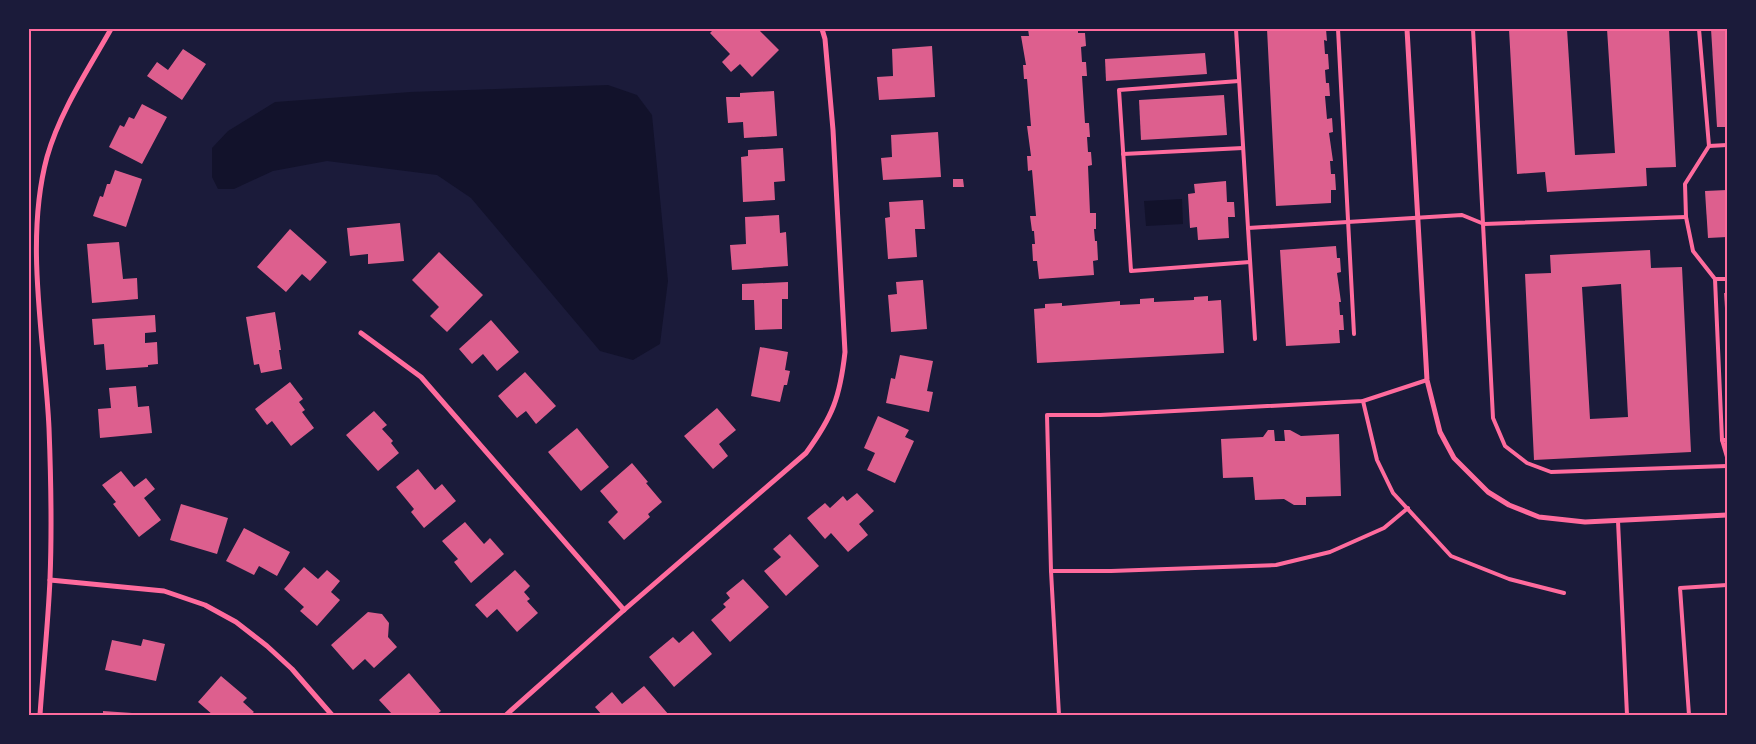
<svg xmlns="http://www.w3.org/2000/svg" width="1756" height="744" viewBox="0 0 1756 744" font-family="'Fira Sans Condensed',sans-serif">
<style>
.water{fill:#12122b}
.building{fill:#dd5f8e;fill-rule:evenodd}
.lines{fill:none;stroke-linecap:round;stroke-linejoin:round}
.service{stroke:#ff6b9d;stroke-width:4}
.minor{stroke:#ff6b9d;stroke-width:5}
.neatline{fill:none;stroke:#ff6b9d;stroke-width:2}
</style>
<rect width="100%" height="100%" fill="#1b1b3a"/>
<!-- water -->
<g class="water">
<path d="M608,85l29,10 15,20 16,166 -8,63 -27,16 -33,-9 -129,-153 -34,-23 -110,-14 -54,10 -39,18h-16l-6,-12v-29l16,-17 47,-29 135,-10z"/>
<path d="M1182,199l1,25 -37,2 -2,-25z"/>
</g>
<!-- building -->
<g class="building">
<path d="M714,29h44l21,21 -27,27 -12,-13 -9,8 -9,-10 8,-8 -20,-21z"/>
<path d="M1028,29h50v4h7l1,13 -5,1 1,15h4l1,14h-5l3,47h4l1,14h-3l1,15h3l1,13 -4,1 2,47h6v16h-2l1,12h2l1,19 -5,1 1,14 -55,4 -2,-18h-4l-1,-17h3l-1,-13h-2l-2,-15h6l-4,-46 -4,1 -1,-15h4l-4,-30h4l-4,-47h-3l-1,-14h3l-5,-29h8z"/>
<path d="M1267,29h59l1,12 -3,-1 1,14h3l1,15 -4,1 1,13h3l1,13h-5l2,23 5,-1 1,14 -4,1 4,28h-3l1,13h4l1,16h-5v13l-55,3z"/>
<path d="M1509,29h58l8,126 40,-2 -8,-124h62l7,138 -30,1 1,18 -100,6 -2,-20 -28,2z"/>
<path d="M1711,29h16v98h-10z"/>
<path d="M932,46l3,51 -56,3 -2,-23 16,-1 -1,-27z"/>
<path d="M183,49l23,15 -24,36 -35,-24 10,-14 11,8z"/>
<path d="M1205,53l2,21 -101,7 -1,-22z"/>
<path d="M774,91l3,45 -33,2 -1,-16 -15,1 -2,-26h14v-4z"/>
<path d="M1224,95l3,40 -86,5 -2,-40z"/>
<path d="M142,104l25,13 -25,47 -33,-17 11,-22 4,2 5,-10 5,2z"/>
<path d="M938,132l3,45 -58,3 -2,-22 11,-1 -1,-22z"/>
<path d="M783,148l2,33 -11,1 1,18 -32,2 -2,-45 7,-1v-6z"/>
<path d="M115,170l27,9 -16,48 -33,-11 7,-20 3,1 4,-13h3z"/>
<path d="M953,179h10l1,8h-11z"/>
<path d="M1226,181l1,21h7l1,15h-7l1,21 -31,2 -1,-13 -7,1 -2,-34 7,-1 -1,-9z"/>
<path d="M1727,190v47l-19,1 -3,-47z"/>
<path d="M923,200l2,29h-10l2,28 -29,2 -3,-41 5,-1 -1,-15z"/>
<path d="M779,215l1,18 6,-1 2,34 -56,4 -2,-25 16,-1 -1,-27z"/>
<path d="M400,223l4,38 -36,3v-10l-18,2 -3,-28z"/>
<path d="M290,229l37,33 -17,19 -8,-7 -16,18 -29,-25z"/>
<path d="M119,242l4,37 14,-1 1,21 -46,4 -5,-59z"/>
<path d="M1336,246l1,12h3l1,14 -4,1 4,29h-2l1,13h3l1,15h-5l1,13 -54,3 -6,-96z"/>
<path d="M1650,250l1,18 31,-1 9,185 -157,8 -9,-186 26,-1 -1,-18zM1621,284l7,133 -38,2 -8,-132z"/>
<path d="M439,252l44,43 -36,37 -17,-16 9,-9 -27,-27z"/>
<path d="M923,280l4,49 -36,3 -3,-37 9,-1 -1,-12z"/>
<path d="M788,282v17h-6v30l-27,1 -1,-30h-12v-16z"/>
<path d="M1724,293h3v30h-1z"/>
<path d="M1208,296v5l13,-1 3,53 -187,10 -3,-54 11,-1v-4l17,-1v3l58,-5v4l20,-1v-5l14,-1v4l40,-2v-3z"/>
<path d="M275,312l6,38h-2l3,19 -21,4 -2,-9 -5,1 -8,-48z"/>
<path d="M155,315l1,17 -11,1v10l12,-1 1,22 -10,1v2l-42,3 -2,-26 -10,1 -2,-26z"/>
<path d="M491,320l28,32 -22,19 -14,-17 -11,10 -13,-15z"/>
<path d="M760,347l28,5 -3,18 5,1 -3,14h-3l-4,17 -29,-6z"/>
<path d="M900,355l33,6 -6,30 6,1 -4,20 -43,-9 5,-25 4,1z"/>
<path d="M525,372l31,34 -20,18 -10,-13 -9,7 -19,-22z"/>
<path d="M290,382l13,17 -4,3 6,8 -3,2 12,16 -23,18 -19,-25 -5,4 -12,-16z"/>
<path d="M136,386l2,21 11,-1 3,27 -52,5 -2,-29 13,-1 -2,-20z"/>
<path d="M717,408l19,22 -17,14 9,12 -15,13 -29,-33z"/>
<path d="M374,411l13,14 -5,4 11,12 -2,2 8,10 -21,18 -32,-36z"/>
<path d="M878,416l31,14 -4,7 9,4 -19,42 -28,-13 8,-17 -11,-5z"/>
<path d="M577,428l32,39 -28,24 -33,-39z"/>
<path d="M1268,430h6l1,11h10l-1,-11h6l11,6 38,-2 2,62 -35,1v8h-12l-10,-6 -29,1 -2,-23 -30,1 -2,-39 42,-2z"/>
<path d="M632,463l16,19 -2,1 16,19 -14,12 2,3 -26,23 -16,-18 10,-10 -18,-21z"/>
<path d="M418,469l17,21 7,-6 14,17 -32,27 -13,-16 3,-3 -18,-22z"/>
<path d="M121,471l13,16 12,-9 9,11 -11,9 17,22 -22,17 -26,-33 3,-2 -14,-17z"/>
<path d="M857,493l17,18 -15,13 9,11 -20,17 -17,-19 -6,6 -18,-21 18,-15 5,5 13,-12 4,5z"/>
<path d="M181,504l47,14 -11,36 -47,-14z"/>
<path d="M465,522l19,22 6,-6 14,16 -33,29 -17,-21 4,-3 -16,-18z"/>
<path d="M244,528l46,24 -13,24 -18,-10 -5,9 -28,-14z"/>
<path d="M790,534l29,32 -33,30 -22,-25 17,-14 -8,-8z"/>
<path d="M304,567l14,12 9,-9 13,11 -9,11 9,8 -23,26 -17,-15 4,-4 -20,-18z"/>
<path d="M515,570l15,16 -6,6 6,7 -3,2 11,12 -21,19 -20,-23 -10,9 -12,-13z"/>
<path d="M743,579l26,28 -39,35 -19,-22 15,-13 -3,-3 7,-6 -4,-5z"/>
<path d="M368,612l14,2 7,9 -1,14 9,10 -23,21 -9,-9 -12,11 -22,-25z"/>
<path d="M693,631l19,23 -38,33 -25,-30 24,-20 6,6z"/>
<path d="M143,639l22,5 -9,37 -51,-11 7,-30 29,6z"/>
<path d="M409,673l32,38 -5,4h-43l-14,-15z"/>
<path d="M221,676l26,22 -4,4 11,10 -4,3h-37l-15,-13z"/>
<path d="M644,686l25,29h-67l-7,-8 17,-15 10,12z"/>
<path d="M103,711l29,2 -1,2h-28z"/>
</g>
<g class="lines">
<!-- service -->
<g class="service">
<path d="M1236,29l12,199"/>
<path d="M1338,29l16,305"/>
<path d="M1473,29l20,389 12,28 22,17 24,9 176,-6"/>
<path d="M1699,29l10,117 -24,38 1,33 7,34 22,28h12"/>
<path d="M1239,81l-120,9 12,181 119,-9"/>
<path d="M1709,146l18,-1"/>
<path d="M1123,154l120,-6"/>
<path d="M1715,279l7,161"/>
<path d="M1255,339l-7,-111 214,-13 22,9 202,-7"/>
<path d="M1363,401l14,59 16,33 58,63 58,23 55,14"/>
<path d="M1727,440h-5l5,17"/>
<path d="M1618,521l9,194"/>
<path d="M1051,571h60l165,-6 54,-13 54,-24 24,-20"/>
<path d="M1059,715l-8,-144 -4,-156h53l263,-14 64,-21"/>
<path d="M1689,715l-9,-127 47,-3"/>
</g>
<!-- minor -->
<g class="minor">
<path d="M1407,29l20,351 13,52 14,26 34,34 21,13 30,12 46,5 142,-7"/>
<path d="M361,333l60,44 203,233"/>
<path d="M50,580l114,11 41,14 31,17 31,24 25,23 40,46"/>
<path d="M40,715c3,-45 8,-90 10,-136 2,-50 1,-100 -1,-151 -4,-86 -25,-186 -2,-271 13,-46 41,-87 64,-128"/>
<path d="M506,715l118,-105 182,-157c27,-37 34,-56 39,-101l-12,-222 -8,-91 -3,-10"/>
</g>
</g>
<!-- border -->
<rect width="1756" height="744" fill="none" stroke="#1b1b3a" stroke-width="60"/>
<rect x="30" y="30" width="1696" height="684" class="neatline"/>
</svg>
